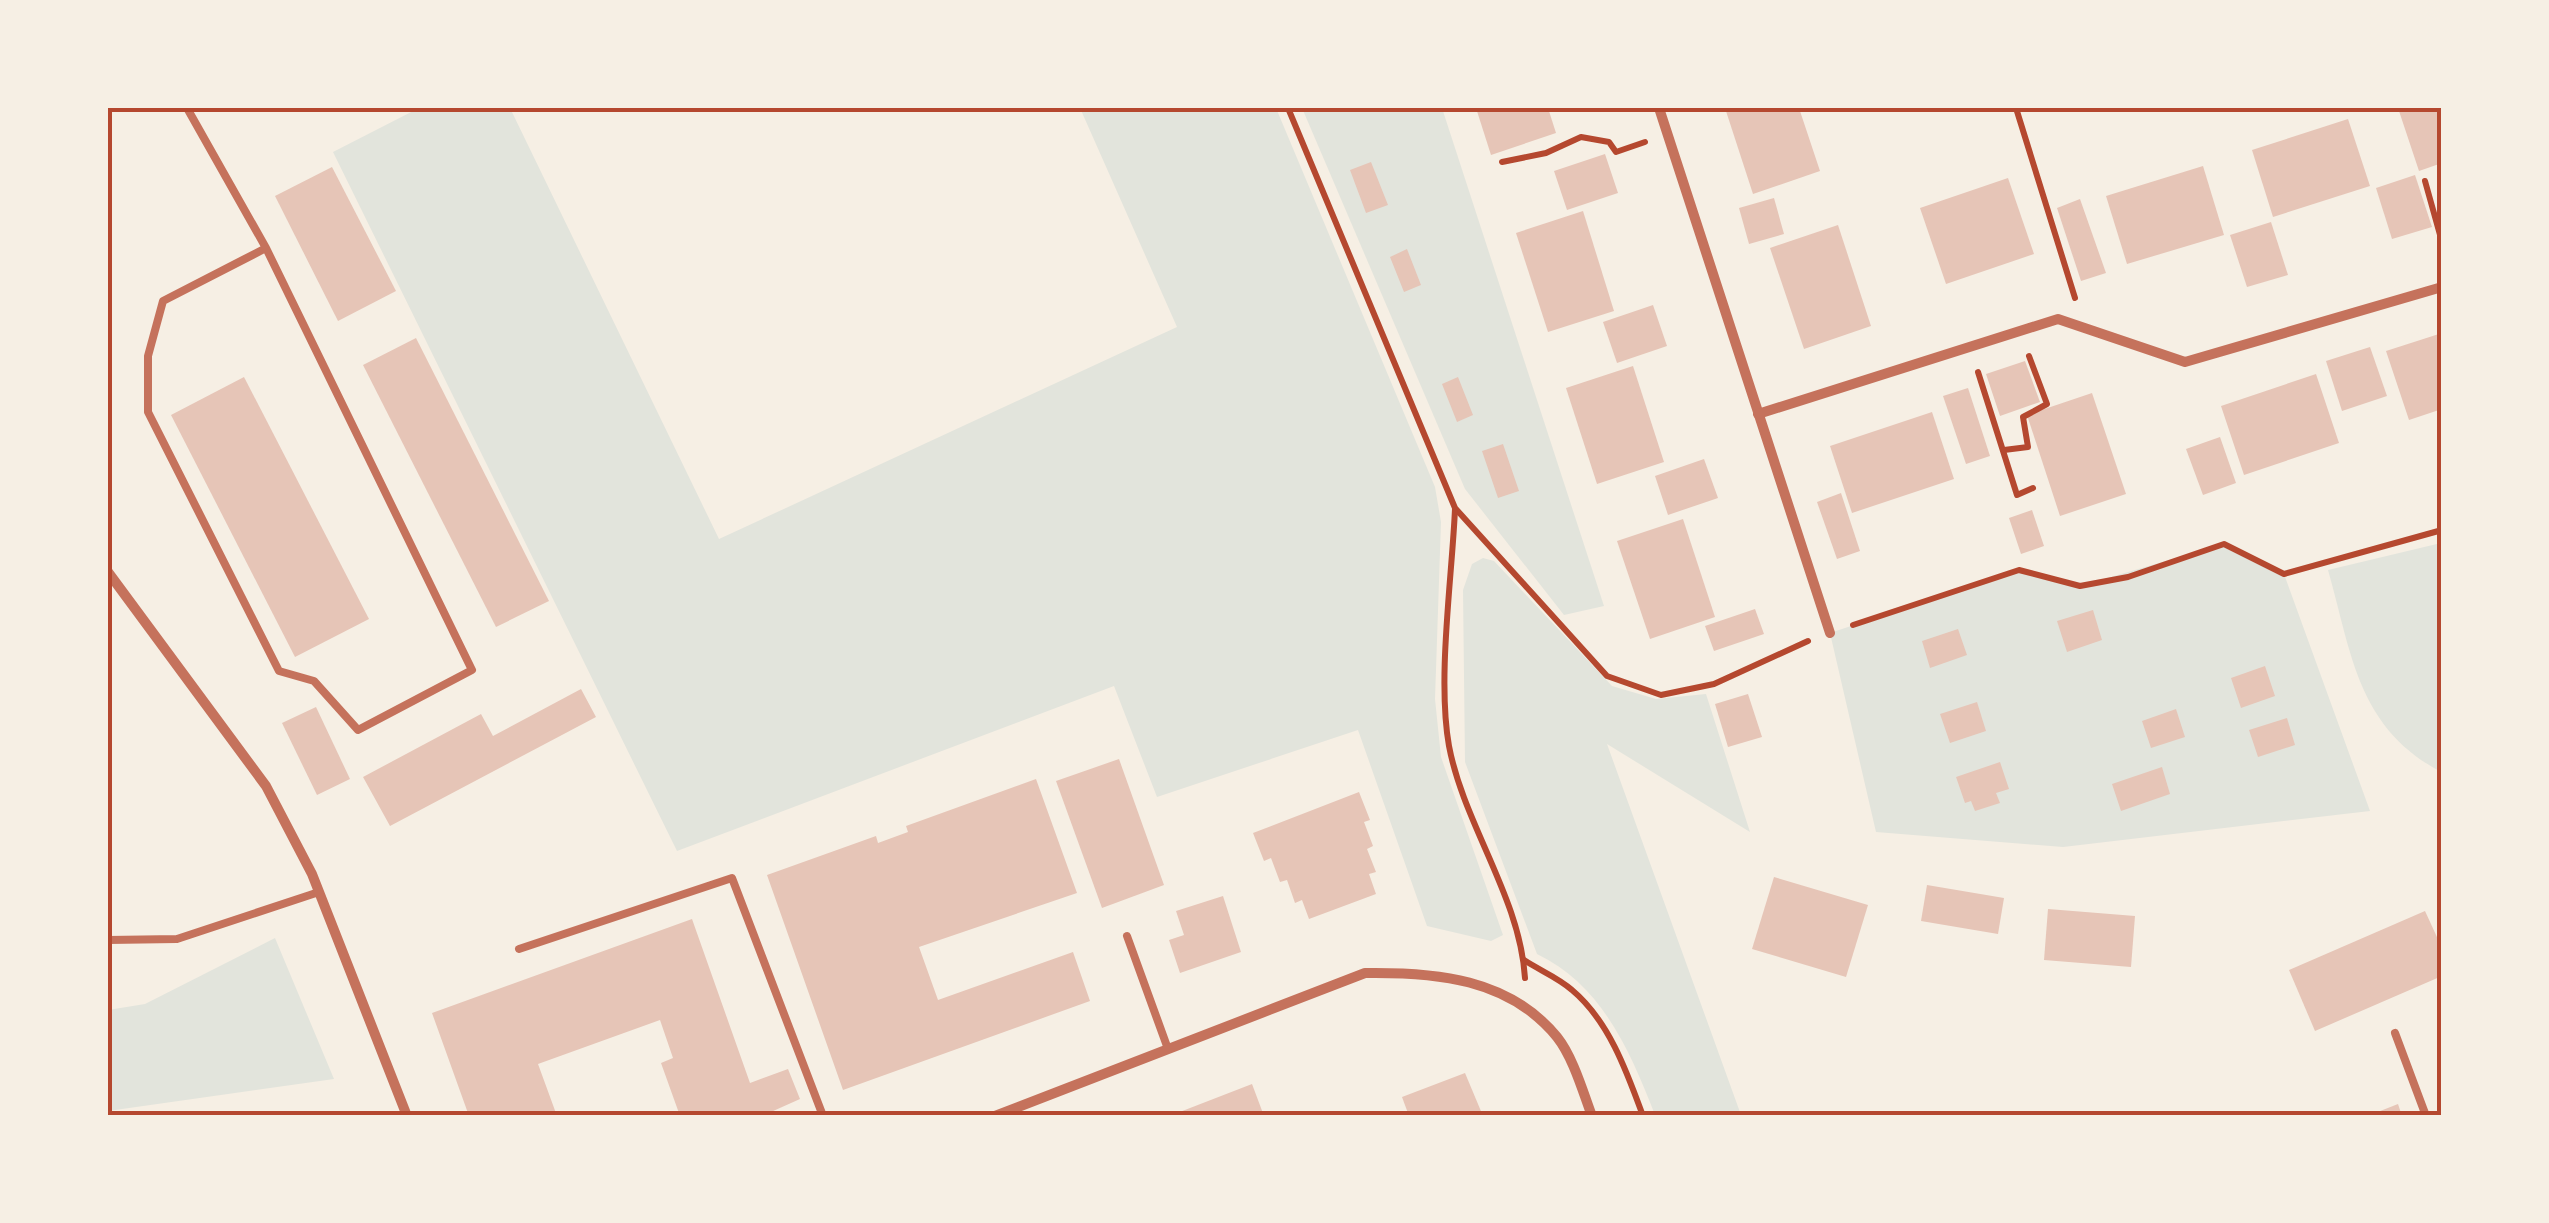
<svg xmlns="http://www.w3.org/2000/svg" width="2549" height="1223" viewBox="0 0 2549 1223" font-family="Ubuntu,sans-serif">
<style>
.green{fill:#e2e4dc}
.building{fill:#e6c5b7}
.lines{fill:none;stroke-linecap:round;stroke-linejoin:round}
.path{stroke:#b5482f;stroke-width:6}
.service{stroke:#c5725c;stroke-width:8}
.minor{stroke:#c5725c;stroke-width:10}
.neatline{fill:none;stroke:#b5482f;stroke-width:4}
</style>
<rect width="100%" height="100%" fill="#f6efe4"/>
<!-- green -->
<g class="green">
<path d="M419,108h91l209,431 458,-212 -97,-219h196l159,379 6,35 -6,177 6,58 62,178 -12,6 -64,-15 -69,-196 -201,67 -43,-111 -437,165 -344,-699z"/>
<path d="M1302,108h140l162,498 -40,9 -99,-126z"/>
<path d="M2441,543h1l-1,229c-84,-45 -89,-118 -113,-202z"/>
<path d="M2224,544l60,30 86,237 -307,36 -187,-15 -46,-199 189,-63 61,16z"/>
<path d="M1483,558l11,3 118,125 44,13 50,-5 44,138 -143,-88 134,371h-86c-25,-64 -53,-130 -118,-161l-72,-192 -2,-172 9,-26z"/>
<path d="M275,938l59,141 -226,32v-101l37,-6z"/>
</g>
<!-- building -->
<g class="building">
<path d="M1476,108h72l8,25 -65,22z"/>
<path d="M1725,108h74l21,63 -67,23z"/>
<path d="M2398,108h44v55l-23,8z"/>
<path d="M2348,119l22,67 -97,31 -21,-67z"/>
<path d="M1605,154l13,39 -51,17 -13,-39z"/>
<path d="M1371,162l17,43 -22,8 -16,-43z"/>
<path d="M2203,166l21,69 -97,29 -21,-68z"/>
<path d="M332,167l64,124 -58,30 -63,-125z"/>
<path d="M2415,175l17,52 -40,12 -16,-51z"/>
<path d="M2008,178l26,76 -88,30 -26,-76z"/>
<path d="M1774,198l10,36 -35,10 -10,-36z"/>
<path d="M2080,199l26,74 -25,8 -24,-73z"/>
<path d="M1583,211l31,100 -66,21 -32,-99z"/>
<path d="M2271,222l17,53 -41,12 -17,-52z"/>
<path d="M1838,225l33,101 -67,23 -34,-101z"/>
<path d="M1407,249l14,36 -17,7 -14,-35z"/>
<path d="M1653,305l14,41 -50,17 -14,-41z"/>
<path d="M2442,333v76l-33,11 -23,-69z"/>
<path d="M416,338l133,263 -53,26 -133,-262z"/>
<path d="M2370,347l17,49 -45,15 -16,-50z"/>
<path d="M2025,361l15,41 -40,14 -14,-42z"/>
<path d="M1633,366l31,96 -67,22 -31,-96z"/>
<path d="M2316,374l23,69 -95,32 -23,-69z"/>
<path d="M244,377l125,242 -74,38 -124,-242z"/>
<path d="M1458,377l15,38 -16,7 -15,-38z"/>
<path d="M1968,388l22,68 -24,8 -23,-68z"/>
<path d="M2092,393l34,101 -66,22 -33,-101z"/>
<path d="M1932,412l22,67 -102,34 -22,-67z"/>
<path d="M2220,437l16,46 -33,12 -17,-46z"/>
<path d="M1503,444l16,47 -21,7 -16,-47z"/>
<path d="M1704,459l14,39 -50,17 -13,-39z"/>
<path d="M1841,493l19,58 -23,8 -20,-57z"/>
<path d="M2032,510l12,36 -23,8 -12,-36z"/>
<path d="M1683,519l32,98 -65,22 -33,-98z"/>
<path d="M1755,609l9,25 -50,17 -9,-25z"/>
<path d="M2093,610l9,30 -35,12 -10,-31z"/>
<path d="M1958,629l9,26 -37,13 -8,-27z"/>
<path d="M2265,666l10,30 -34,12 -10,-30z"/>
<path d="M581,689l15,28 -206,109 -27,-49 118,-63 12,22z"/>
<path d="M1748,694l14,43 -34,10 -13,-43z"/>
<path d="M1977,702l9,29 -36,12 -10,-29z"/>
<path d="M316,707l34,72 -33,16 -35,-72z"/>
<path d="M2176,709l9,28 -34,11 -9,-27z"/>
<path d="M2287,718l8,27 -37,12 -9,-27z"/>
<path d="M1119,759l45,126 -62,23 -46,-127z"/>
<path d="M2000,762l9,27 -13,4 4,10 -25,8 -4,-10 -6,2 -9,-26z"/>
<path d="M2162,767l8,27 -49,17 -9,-27z"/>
<path d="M1036,779l41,114 -158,54 19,53 135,-48 17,49 -247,89 -76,-215 109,-39 2,7 30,-11 -2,-6z"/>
<path d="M1359,792l11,28 -6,2 9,24 -6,3 9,23 -7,2 7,20 -67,25 -7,-19 -7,3 -8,-23 -7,2 -9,-24 -7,3 -11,-28z"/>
<path d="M1774,877l94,28 -22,72 -94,-28z"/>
<path d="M1927,885l77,13 -6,36 -77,-13z"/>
<path d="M1223,896l18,56 -61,21 -11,-33 15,-5 -8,-24z"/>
<path d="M2048,909l87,7 -4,51 -87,-7z"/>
<path d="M2425,911l17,37v28l-127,55 -26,-61z"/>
<path d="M692,919l58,164 38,-14 12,30 -38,17h-82l-19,-53 12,-5 -13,-38 -122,44 19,52h-88l-37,-103z"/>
<path d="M1465,1073l18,43h-74l-7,-19z"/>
<path d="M1252,1084l12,32h-92v-1z"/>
<path d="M2398,1104l4,12h-32v-1z"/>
</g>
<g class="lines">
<!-- path -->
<g class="path">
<path d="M1288,108l167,400 152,168 54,19 53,-11 94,-43"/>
<path d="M2016,108l59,190"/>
<path d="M1502,162l44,-9 35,-16 28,5 7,10 29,-10"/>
<path d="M2425,181l17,61"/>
<path d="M1978,372l39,123 16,-7"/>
<path d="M2004,450l24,-3 -5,-30 24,-13 -18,-48"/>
<path d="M1455,509c-3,69 -18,170 -6,237 15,79 71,151 76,232"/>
<path d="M1853,625l166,-55 61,16 48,-9 96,-33 60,30 158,-44"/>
<path d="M1524,960c15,10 35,18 48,30 37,31 55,82 71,126"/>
</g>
<!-- service -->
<g class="service">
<path d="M187,108l79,140 206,422 -114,60 -44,-49 -35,-10 -131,-259v-56l15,-55 103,-53"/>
<path d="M1127,936l41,113"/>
<path d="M108,940l69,-1 142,-47"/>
<path d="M519,949l213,-71 91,238"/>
<path d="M2395,1033l31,83"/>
</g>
<!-- minor -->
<g class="minor">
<path d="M1659,108l171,525"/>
<path d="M1758,414l300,-95 127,43 257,-75"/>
<path d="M108,572l158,214 46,88 95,242"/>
<path d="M995,1116l370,-143c70,-1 144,5 192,64 16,20 26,55 35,79"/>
</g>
</g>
<!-- border -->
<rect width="2549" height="1223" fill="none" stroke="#f6efe4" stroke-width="220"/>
<rect x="110" y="110" width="2329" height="1003" class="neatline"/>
</svg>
